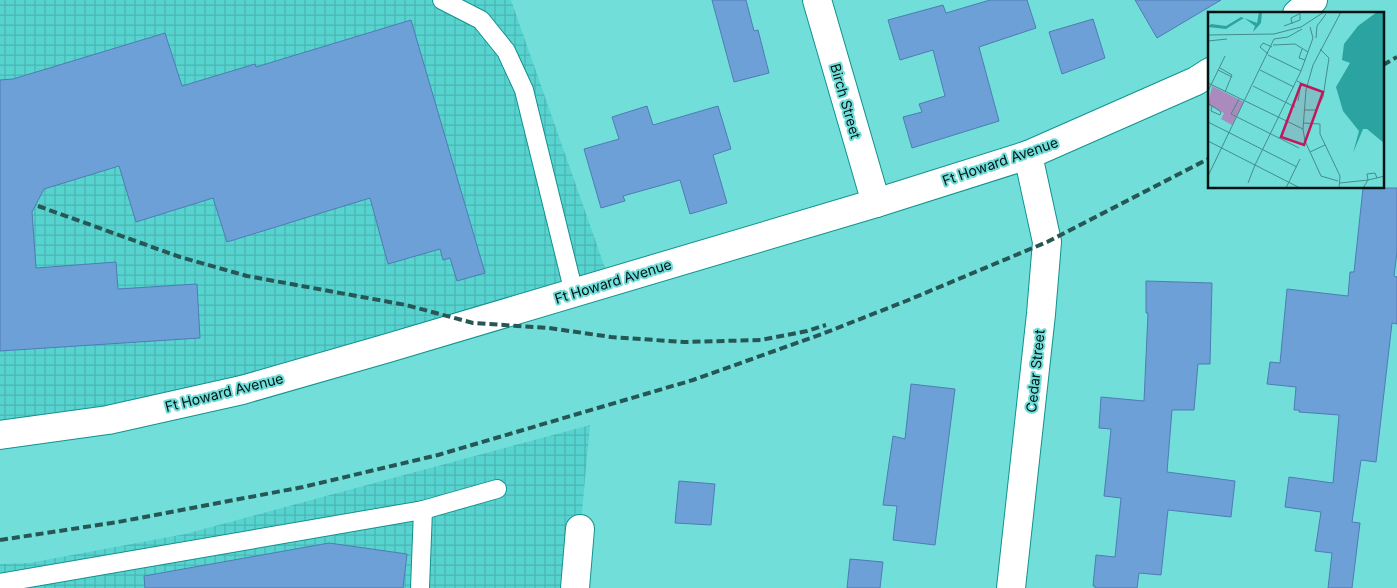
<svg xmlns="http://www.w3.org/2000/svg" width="1397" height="588" viewBox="0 0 1397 588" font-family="Inter,sans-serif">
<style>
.industrial{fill:url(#industrial-grid)}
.building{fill:#6ea0d8;stroke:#4c7db3}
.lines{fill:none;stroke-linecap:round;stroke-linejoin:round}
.service-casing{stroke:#11928f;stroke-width:20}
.minor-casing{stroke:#11928f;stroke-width:30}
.service{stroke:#fff;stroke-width:18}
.minor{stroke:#fff;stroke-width:28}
.rail{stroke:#265755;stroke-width:4;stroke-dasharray:8 4;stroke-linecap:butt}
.labels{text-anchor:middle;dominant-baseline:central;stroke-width:4;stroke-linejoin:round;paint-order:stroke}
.street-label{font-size:14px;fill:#001413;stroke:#72deda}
.inset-road{fill:none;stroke:#448d8a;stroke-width:1}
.view{fill:#c2185b;fill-opacity:0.15;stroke:#c2185b;stroke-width:2.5}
.inset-edge{fill:none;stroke:#001413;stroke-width:2.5}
</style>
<defs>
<pattern id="industrial-grid" width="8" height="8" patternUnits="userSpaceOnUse" patternTransform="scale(1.25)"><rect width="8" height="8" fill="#58d4d0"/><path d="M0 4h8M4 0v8" fill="none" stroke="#4bb5b2"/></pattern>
</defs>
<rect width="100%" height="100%" fill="#72deda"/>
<!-- industrial -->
<g class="industrial">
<path d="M0,0h511l99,282 -137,41 -473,112z"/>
<path d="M590,425l-15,163h-575v-24l29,-1 156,-29z"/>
</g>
<!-- building -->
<g class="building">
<path d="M712,0h34l8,31 4,-1 11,43 -35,9z"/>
<path d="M990,0h37l9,28 -57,19 20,74 -87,27 -9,-31 19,-5 -3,-8 26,-8 -12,-46 -33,10 -12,-40 55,-15 3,8z"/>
<path d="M1135,0h86l-64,38z"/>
<path d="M1093,19l12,39 -43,16 -13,-42z"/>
<path d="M411,20l74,253 -28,8 -7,-23 -7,2 -3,-11 -52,15 -18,-66 -143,44 -14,-44 -77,24 -17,-56 -75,23 -12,23 4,56 80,-6 2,27 79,-5 3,54 -200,13v-271l13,-1 152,-46 17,53 73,-22 1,3z"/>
<path d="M647,106l6,19 65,-19 13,43 -18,6 14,48 -37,11 -10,-34 -57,16 2,5 -24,7 -17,-59 35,-10 -7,-22z"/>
<path d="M1363,188h34v64l-3,24 3,1v47l-5,-1 -16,139 -15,-2 -9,62 8,1 -8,65h-24l4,-35 -17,-2 6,-39 -36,-5 4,-30 44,6 6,-68 -40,-3v-2h-5l2,-23 -29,-3 3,-22 10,1 7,-74 61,7 2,-24h4z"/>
<path d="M1146,281l66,2 -2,81h-12l-4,46h-22l-5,62 68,9 -4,36 -63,-7 -7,65 -22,-2 -2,15h-42v-2h-2l3,-31 19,2 6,-59 -17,-2 7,-67 -12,-1 2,-31 43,4 4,-88h-2z"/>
<path d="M911,384l44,5 -20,156 -42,-5 4,-34 -14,-1 10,-69 12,3z"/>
<path d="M679,481l36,3 -4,41 -36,-2z"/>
<path d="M329,543l78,11 -4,34h-258l-1,-12z"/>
<path d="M850,559l33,3 -3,26h-33z"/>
</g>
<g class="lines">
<!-- service casing -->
<g class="service-casing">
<g id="service">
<path d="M442,0l39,20 25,31 18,39 50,203"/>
<path d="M0,583l423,-73"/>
<path d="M420,588l3,-78 74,-21"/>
</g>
</g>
<!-- minor casing -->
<g class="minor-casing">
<g id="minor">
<path d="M817,0l59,203"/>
<path d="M1297,14l16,-14"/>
<path d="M0,435l108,-15 134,-30 146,-42 488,-145 152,-48 168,-74 14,-9"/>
<path d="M575,588l5,-59"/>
<path d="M1011,588l30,-274 6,-72 -19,-87"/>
</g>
</g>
<!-- service -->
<use href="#service" class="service"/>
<!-- minor -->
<use href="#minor" class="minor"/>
<!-- rail -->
<g class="rail">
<path d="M1383,65l14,-8"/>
<path d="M38,206l142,51 67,19 159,29 67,18 76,5 62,9 73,5 77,-2 46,-9 19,-6"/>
<path d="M0,540l118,-18 185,-35 135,-32 255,-75 129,-46 84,-33 141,-59 163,-84"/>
</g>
</g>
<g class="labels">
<!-- street labels -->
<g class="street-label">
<text transform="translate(846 101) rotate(74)">Birch Street</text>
<text transform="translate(1000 161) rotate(-19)">Ft Howard Avenue</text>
<text transform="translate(613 281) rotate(-17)">Ft Howard Avenue</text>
<text transform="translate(1035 371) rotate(-84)">Cedar Street</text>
<text transform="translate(224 392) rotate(-14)">Ft Howard Avenue</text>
</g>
</g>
<!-- overview -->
<g transform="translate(1208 12)">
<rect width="176" height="176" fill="#72deda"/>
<path d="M4,74l32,16 -12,23 -11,-6 3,-6 -16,-8z" fill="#ab8abe"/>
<path d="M51,0h3l-1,11 -8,9 2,-6 -11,-8 -18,11 -18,-2 3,-3 15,2 15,-9 16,6zM169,0h7v131l-17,-14h-4l-10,24 6,-22 -16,-20 -7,-24 14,-24 -8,-3 2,-16 14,-18z" fill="#2ba3a0"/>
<path class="inset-road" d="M84,12l-1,-6 8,-4M76,14l16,-6v-8M66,22l27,-7 23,-15M0,23l66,-1M108,26l1,-12 9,-12M66,27l14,-2 14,-8M0,29l19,-2M65,33l22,-1 13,8M94,37l-3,9 6,2M60,42l-8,-7 3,-4 9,4M60,43l33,16M12,56l12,7 -7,17M10,58l14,7M52,58l34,17M89,69l4,2 -3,18M0,71l95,46M45,74l42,21M0,79l17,-35M31,87l-8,15 68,34M0,92h1l3,2 2,1 7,5 -1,3 -9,-4 1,-5M96,98h12l7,-13 6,-39 -9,-9M0,110l89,45M95,111l17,1v10l20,42 -1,12M0,129l92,47M102,140l15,-7M47,153l46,-94 12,-33 -3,-11M0,164l66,-137M160,168l-1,-6 8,-1 2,5M130,169l-17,-5 -16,-35 -2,-12 3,-39 7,-25 28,-53M40,171l7,-18M132,171l28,-3M78,176l14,-29M155,176l5,-8 17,-4"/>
<path class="view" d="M93,72l22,8 -19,53 -23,-8z"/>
<rect width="176" height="176" class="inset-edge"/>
</g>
</svg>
